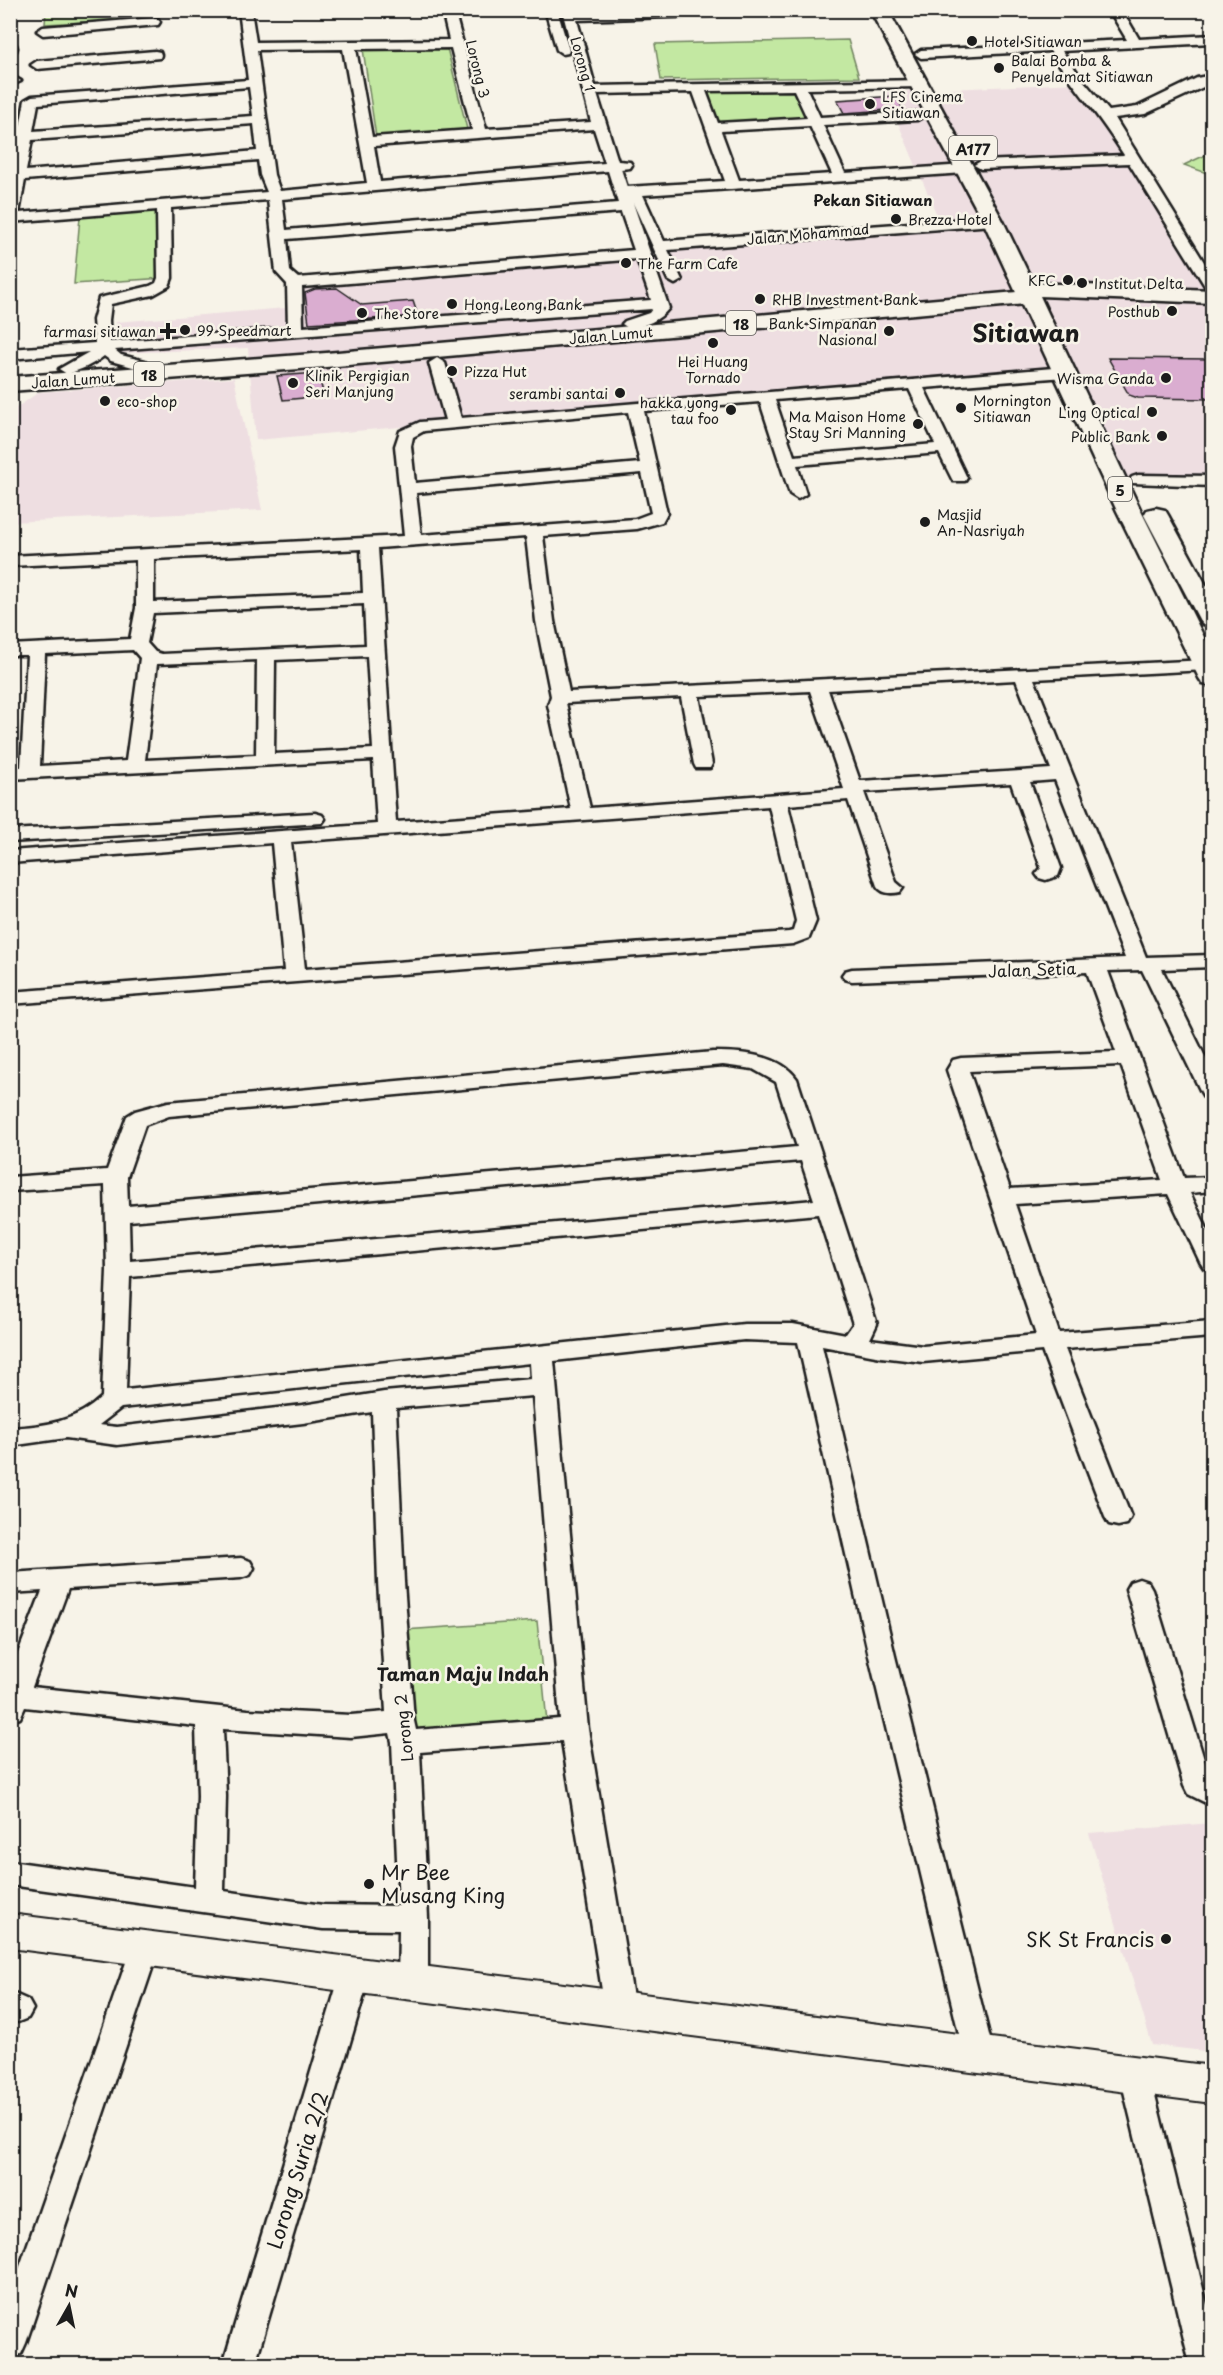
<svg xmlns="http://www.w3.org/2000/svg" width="1223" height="2375" viewBox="0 0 1223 2375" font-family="'Playpen Sans',sans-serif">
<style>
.built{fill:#eedee1}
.green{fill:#c3e8a2;stroke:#70825f;stroke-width:1.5}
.building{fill:#daadd0;stroke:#1c1c1c;stroke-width:1.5}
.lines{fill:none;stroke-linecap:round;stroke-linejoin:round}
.street-casing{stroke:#1c1c1c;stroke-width:5}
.secondary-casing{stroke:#1c1c1c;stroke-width:4}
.primary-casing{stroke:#1c1c1c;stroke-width:5}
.highway-casing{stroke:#1c1c1c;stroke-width:5}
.street{fill:#f7f3e8;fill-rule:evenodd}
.secondary{fill:#f7f3e8;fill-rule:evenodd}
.primary{fill:#f7f3e8;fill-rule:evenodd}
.highway{fill:#f7f3e8;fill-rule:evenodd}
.poi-dot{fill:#1c1c1c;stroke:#f7f3e8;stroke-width:2}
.labels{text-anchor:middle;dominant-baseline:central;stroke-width:5;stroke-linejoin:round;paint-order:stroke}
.far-poi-label{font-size:14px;fill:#1c1c1c;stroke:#f7f3e8;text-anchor:start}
.far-street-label{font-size:14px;fill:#1c1c1c;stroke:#f7f3e8}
.shield{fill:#f7f3e8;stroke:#5e5c59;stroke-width:1.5}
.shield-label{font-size:15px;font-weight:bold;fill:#1c1c1c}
.far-neighbourhood-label{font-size:15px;font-weight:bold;fill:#1c1c1c;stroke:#f7f3e8}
.street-label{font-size:16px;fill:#1c1c1c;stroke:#f7f3e8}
.neighbourhood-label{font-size:18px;font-weight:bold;fill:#1c1c1c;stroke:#f7f3e8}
.near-poi-label{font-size:20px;fill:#1c1c1c;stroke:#f7f3e8;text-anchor:start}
.near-street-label{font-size:20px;fill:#1c1c1c;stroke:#f7f3e8}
.far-town-label{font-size:24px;font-weight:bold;fill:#1c1c1c;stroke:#f7f3e8}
</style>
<rect width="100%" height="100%" fill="#f7f3e8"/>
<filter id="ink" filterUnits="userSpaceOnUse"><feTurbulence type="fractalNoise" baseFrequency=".0167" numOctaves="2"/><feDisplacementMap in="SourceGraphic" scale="12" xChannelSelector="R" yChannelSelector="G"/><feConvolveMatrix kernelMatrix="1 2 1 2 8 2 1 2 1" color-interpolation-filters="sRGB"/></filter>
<g filter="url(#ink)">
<!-- built -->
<g class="built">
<path d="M1076,83l136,209v187l-85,-1 -75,-110 -796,72 -8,-92 -126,5 -6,-31 182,-15 -5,-29 648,-53 -56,-133z"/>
<path d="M234,378l28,132 -251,12v-49l5,-65 23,-16z"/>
<path d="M1212,1823v229l-60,-7 -63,-212z"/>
</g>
<!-- green -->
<g class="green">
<path d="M46,11h98l1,8 -100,5z"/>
<path d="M848,40l11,37 -198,3 -6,-36z"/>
<path d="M447,48l20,81 -91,8 -13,-88z"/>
<path d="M799,86l16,35 -103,6 -14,-39z"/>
<path d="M1212,152v23l-28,-10z"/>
<path d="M164,210l1,68 -91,6 6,-67z"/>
<path d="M537,1621l10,101 -137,10 -6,-102z"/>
</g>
<!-- building -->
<g class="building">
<path d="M896,96l7,13 -59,4 -7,-13z"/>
<path d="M337,288l25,17 51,-4 5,15 -109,7 -4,-30 10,-4z"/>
<path d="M1108,358l104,1v40l-74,-1 -9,-3z"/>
<path d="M318,373l6,23 -41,4 -6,-24z"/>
</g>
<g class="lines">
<!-- street casing -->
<g class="street-casing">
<g id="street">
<path d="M239,10h12l5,32 193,-2 -7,-30h12l32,119 105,-7 -29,-112h209l-6,4 -188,6 18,66 329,-6 2,3 -2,3 -5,1 -112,2 13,28 97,-5 7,4 -7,4 -94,5 22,48 120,-8 7,4 -7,4 -322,22 21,46 329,-24 7,4 -7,4 -325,25 14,30 -7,4 -7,-4 -35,-77 36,105c-10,13 -23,17 -39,21l-8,-5 3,-3 24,-8 3,-4 -537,41 6,5 24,6 3,3 -8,5 -29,-8 -7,-5c-11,9 -24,14 -37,18l-8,-5 30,-17 -79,7v-10l85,-6 -2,-23 6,-22 51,-12 6,-3 2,-5 -1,-68 -147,12 1,-46 14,-76 7,-4 216,-16zM451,48l21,82 -100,7 -16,-88zM343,49l24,134 -87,8 -6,-16 -17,-125zM249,87l4,29 -220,15 5,-27zM794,90l13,28 -89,5 -12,-32zM693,92l32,89 -98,6 -6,-18 9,-1 2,-3 -2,-3 -12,-1 -21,-67zM254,124l3,27 -231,20 6,-31zM810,126l22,48 -93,6 -18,-49zM594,129l11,34 -225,19 -6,-36zM258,160l2,15 7,17 -248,21 6,-33zM608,171l10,32 -332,27 -4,-31zM268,200l8,72 11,12 1,44 -178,14 -1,-22 2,-16 42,-9 16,-9 3,-8 -1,-70zM621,212l13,38 -336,28 -8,-7 -3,-32zM637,259l14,41 -348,27 -1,-40z"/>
<path d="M545,10h12l12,40 -1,3 -5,1 -6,-4z"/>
<path d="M1109,10h13l17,29 73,-4v8l-150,8 21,29 26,31 28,-4 60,-29 15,-3v8l-67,31 -30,4 97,157v15l-7,-4 -76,-123 -148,6 -7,-4 7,-4 143,-6c-23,-37 -50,-68 -74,-104l-129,7 -6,-4 6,-4 206,-10z"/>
<path d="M154,18l4,1 2,3 -2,3 -115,10 -6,-4 6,-4z"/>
<path d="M10,44l6,1 1,3 -1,3 -6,1z"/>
<path d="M155,51l5,1 1,3 -1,3 -123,11 -6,-4 6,-4z"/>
<path d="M14,77l7,4 -11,5v-8z"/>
<path d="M437,358l8,5 16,55 604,-51 8,5 -8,5 -141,11 43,90 -2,3h-12l-14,-28 -142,12 9,29 -8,5 -8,-5 -30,-92 -116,9 23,102 -5,9 -25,7 -94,7 11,85 15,71 637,-32 6,1v8l-6,1 -172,9 112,278 66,-2v12l-50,2 50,102v28l-8,-2 -3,-5 -59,-122 -34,1 76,207 28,-1v14l-22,2 22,46v31l-8,-2 -4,-6 -32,-68 -153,10 44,129 153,-12v16l-147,12 66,168 -4,7 -9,2 -9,-2 -4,-7 -63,-166 -119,11 -42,-5 -59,-11 73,310 99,399 -4,9 -11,4 -11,-4 -4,-9 -95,-399 -71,-314 -54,-2 -190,21 34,368 47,280 -5,9 -10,4 -10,-4 -5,-9 -43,-268 -142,11 8,166v65l-5,9 -10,3 -10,-3 -5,-9 1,-53 -76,-1 -313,-44v-24l185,26 3,-91 -2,-70 -171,-19 -5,11 -10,3v-47l32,-83 -32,2v-20l231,-15 9,3 4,7 -4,7 -9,3 -173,11 -36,98 216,23 103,5 35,-3 -8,-130 -6,-170 -69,11 -186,22 -51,-7 -56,8v-18c35,-2 66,-6 92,-31l5,-127 -2,-85 -95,6v-14l97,-7 20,-54 8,-5 33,-9 545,-50c27,0 67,2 84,27l80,245 -7,15 53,7 113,-11 -89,-265 6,-10 8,-2 155,-6 -29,-80 -235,9 -7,-2 -3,-4 3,-4 7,-2 273,-11 -70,-178 -25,2 31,86 -3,8 -12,4 -7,-2 -3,-4 5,-6 -30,-85 -147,9 32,90 7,6 -3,4c-8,2 -18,2 -23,-6l-29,-86 -60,5 28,116 -7,17 -16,6 -783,60v-12l274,-21 -12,-128 -262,20v-12l367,-27 -4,-64 -363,19v-12h11l6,-112h-17v-10l120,-6 6,-31v-48l-126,6v-10l394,-20 -9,-90 5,-15 20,-9 25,-2 -16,-57zM909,389l26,55 -141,12 -19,-56zM628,412l12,51 -225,20 -4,-37 2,-9 11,-6zM642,473l9,40 -16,6 -214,16 -5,-42zM526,537l10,84 15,75 -3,9 23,104 -175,13 -18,-274zM361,549l2,44 -209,9v-43zM364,604l2,41 -204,9 -7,-2 -8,-9 6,-30zM133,650l7,8 -14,103 -86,5 5,-112zM367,656l6,93 -99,5 1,-94zM257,660l-1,95 -111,5 12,-96zM1016,680l35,89 -191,12 -32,-91zM810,691l34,98 -254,19 -24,-105 115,-6 13,67 2,4h14l2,-4 -13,-68zM769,806l27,115 -3,10 -4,1 -484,37 -14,-127zM723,1065l30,4 23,13 21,65 -669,59 -1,-29 18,-52 24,-9zM1121,1065l41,115 -152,9 -41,-118zM801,1161l13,39 -684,61 -1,-40zM818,1214l35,110 -7,10 -53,-10h-49l-618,66 4,-113zM530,1363l1,16 -147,13 -81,13 -186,22 -18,-2 22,-17zM533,1396l27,323 -144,11 -2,-9 -10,-139 -8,-174zM223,1729l128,8 39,-4 2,9 7,164 -76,-1 -99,-14 2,-95z"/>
<path d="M1138,475l74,1v10l-80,-3 -2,-3 2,-3z"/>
<path d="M315,813l7,2 3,4 -3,4 -312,19v-12z"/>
<path d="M1139,1579l9,3 4,7 58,190 2,2v25l-24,-12 -4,-8 -58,-197 4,-7z"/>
<path d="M145,1936l10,3 4,9 -133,395 -5,11 -11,4v-63l121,-347 4,-9z"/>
<path d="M355,1963l10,3 5,9 -115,389h-32l117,-389 5,-9z"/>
<path d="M10,1992l18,8 5,9 -5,9 -10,4 -8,-3z"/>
<path d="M1135,2062l11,4 4,9 62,250v39h-22l-70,-289 4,-9z"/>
</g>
</g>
<!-- secondary casing -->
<g class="secondary-casing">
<path id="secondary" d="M10,1914l1202,152v37l-1202,-155z"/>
</g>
<!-- primary casing -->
<g class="primary-casing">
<path id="primary" d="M1029,291l8,2 3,5 -3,5 -711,64 -316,24v-14l316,-24z"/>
</g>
<!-- highway casing -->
<g class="highway-casing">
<g id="highway">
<path d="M870,10h18l115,211 30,62 179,7v13l-172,-7 101,215 71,142v33l-9,-2 -4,-6 -82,-167 -134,-290z"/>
<path d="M1156,508l9,2 3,5 44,81v31l-9,-3 -4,-5 -55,-104 3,-5z"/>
</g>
</g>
<!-- street -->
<use href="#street" class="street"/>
<!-- secondary -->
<use href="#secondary" class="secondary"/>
<!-- primary -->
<use href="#primary" class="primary"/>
<!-- highway -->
<use href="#highway" class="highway"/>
</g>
</g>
<!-- markers -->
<g class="poi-dot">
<circle cx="972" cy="41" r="6"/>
<circle cx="999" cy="68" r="6"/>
<circle cx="870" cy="104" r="6"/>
<circle cx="896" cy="219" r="6"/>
<circle cx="626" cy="263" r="6"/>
<circle cx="1068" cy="280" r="6"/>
<circle cx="1082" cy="283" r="6"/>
<circle cx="760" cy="299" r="6"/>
<circle cx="452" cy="304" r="6"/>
<circle cx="1172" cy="311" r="6"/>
<circle cx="362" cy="313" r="6"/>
<circle cx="185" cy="330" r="6"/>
<path d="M165 322h6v6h6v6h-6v6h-6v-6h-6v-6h6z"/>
<circle cx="889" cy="331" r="6"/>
<circle cx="713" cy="343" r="6"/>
<circle cx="452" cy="371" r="6"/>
<circle cx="1166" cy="378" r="6"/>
<circle cx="293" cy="383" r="6"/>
<circle cx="620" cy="393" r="6"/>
<circle cx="105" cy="401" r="6"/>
<circle cx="961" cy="408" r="6"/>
<circle cx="731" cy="410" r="6"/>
<circle cx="1152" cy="412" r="6"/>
<circle cx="918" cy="424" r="6"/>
<circle cx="1162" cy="436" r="6"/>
<circle cx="925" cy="522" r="6"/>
<circle cx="369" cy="1884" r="6"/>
<circle cx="1166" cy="1939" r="6"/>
</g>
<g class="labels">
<!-- far-poi labels -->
<g class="far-poi-label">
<text x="984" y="41">Hotel Sitiawan</text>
<text x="1011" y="60">Balai Bomba &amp;<tspan x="1011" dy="16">Penyelamat Sitiawan</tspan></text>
<text x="882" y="96">LFS Cinema<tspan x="882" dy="16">Sitiawan</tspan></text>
<text x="908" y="219">Brezza Hotel</text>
<text x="638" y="263">The Farm Cafe</text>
<text x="1056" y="280" text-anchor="end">KFC</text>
<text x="1094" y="283">Institut Delta</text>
<text x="772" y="299">RHB Investment Bank</text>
<text x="464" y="304">Hong Leong Bank</text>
<text x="1160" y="311" text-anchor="end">Posthub</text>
<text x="374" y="313">The Store</text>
<text x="877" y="323" text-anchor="end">Bank Simpanan<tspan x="877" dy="16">Nasional</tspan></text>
<text x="197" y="330">99 Speedmart</text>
<text x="156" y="331" text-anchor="end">farmasi sitiawan</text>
<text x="713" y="361" text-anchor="middle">Hei Huang<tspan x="713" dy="16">Tornado</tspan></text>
<text x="464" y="371">Pizza Hut</text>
<text x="305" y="375">Klinik Pergigian<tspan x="305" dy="16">Seri Manjung</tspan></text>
<text x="1154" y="378" text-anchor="end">Wisma Ganda</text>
<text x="608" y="393" text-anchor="end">serambi santai</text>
<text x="973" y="400">Mornington<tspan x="973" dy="16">Sitiawan</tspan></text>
<text x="117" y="401">eco-shop</text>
<text x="719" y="402" text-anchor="end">hakka yong<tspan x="719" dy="16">tau foo</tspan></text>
<text x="1140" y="412" text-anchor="end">Ling Optical</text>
<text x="906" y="416" text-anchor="end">Ma Maison Home<tspan x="906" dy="16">Stay Sri Manning</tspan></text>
<text x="1150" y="436" text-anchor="end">Public Bank</text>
<text x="937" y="514">Masjid<tspan x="937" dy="16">An-Nasriyah</tspan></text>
</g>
<!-- far-street labels -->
<g class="far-street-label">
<text transform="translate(583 64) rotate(74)">Lorong 1</text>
<text transform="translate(478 69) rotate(76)">Lorong 3</text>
<text transform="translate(808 234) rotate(-5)">Jalan Mohammad</text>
<text transform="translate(611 335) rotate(-5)">Jalan Lumut</text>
<text transform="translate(73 380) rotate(-4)">Jalan Lumut</text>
</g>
<!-- shield labels -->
<g class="shield">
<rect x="949" y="136" width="48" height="24" rx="4.5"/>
<rect x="726" y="311" width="30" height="24" rx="4.5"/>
<rect x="134" y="362" width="30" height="24" rx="4.5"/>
<rect x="1108" y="477" width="24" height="24" rx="4.5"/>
</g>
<g class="shield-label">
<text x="973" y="148">A177</text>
<text x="741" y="323">18</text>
<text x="149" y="374">18</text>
<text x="1120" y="489">5</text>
</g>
<!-- far-neighbourhood labels -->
<g class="far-neighbourhood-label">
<text x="873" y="199">Pekan Sitiawan</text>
</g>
<!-- street labels -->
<g class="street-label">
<text transform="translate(1032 969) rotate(-2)">Jalan Setia</text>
<text transform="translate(403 1728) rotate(-96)">Lorong 2</text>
</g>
<!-- neighbourhood labels -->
<g class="neighbourhood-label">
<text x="463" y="1673">Taman Maju Indah</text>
</g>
<!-- near-poi labels -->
<g class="near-poi-label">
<text x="381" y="1872">Mr Bee<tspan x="381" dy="23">Musang King</tspan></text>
<text x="1154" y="1939" text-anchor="end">SK St Francis</text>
</g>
<!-- near-street labels -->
<g class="near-street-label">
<text transform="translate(297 2170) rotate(-73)">Lorong Suria 2/2</text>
</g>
<!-- far-town labels -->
<g class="far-town-label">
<text x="1026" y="332">Sitiawan</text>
</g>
</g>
<!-- margin -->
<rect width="1223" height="2375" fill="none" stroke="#f7f3e8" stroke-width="36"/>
<rect x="18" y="18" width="1187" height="2339" fill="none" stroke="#1c1c1c" stroke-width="2" filter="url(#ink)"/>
<!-- north arrow -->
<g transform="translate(69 2306) rotate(9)" stroke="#f7f3e8" stroke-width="4.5" paint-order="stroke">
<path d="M0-4.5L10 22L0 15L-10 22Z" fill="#1c1c1c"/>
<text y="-9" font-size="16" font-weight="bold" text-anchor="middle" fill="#1c1c1c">N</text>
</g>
</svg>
